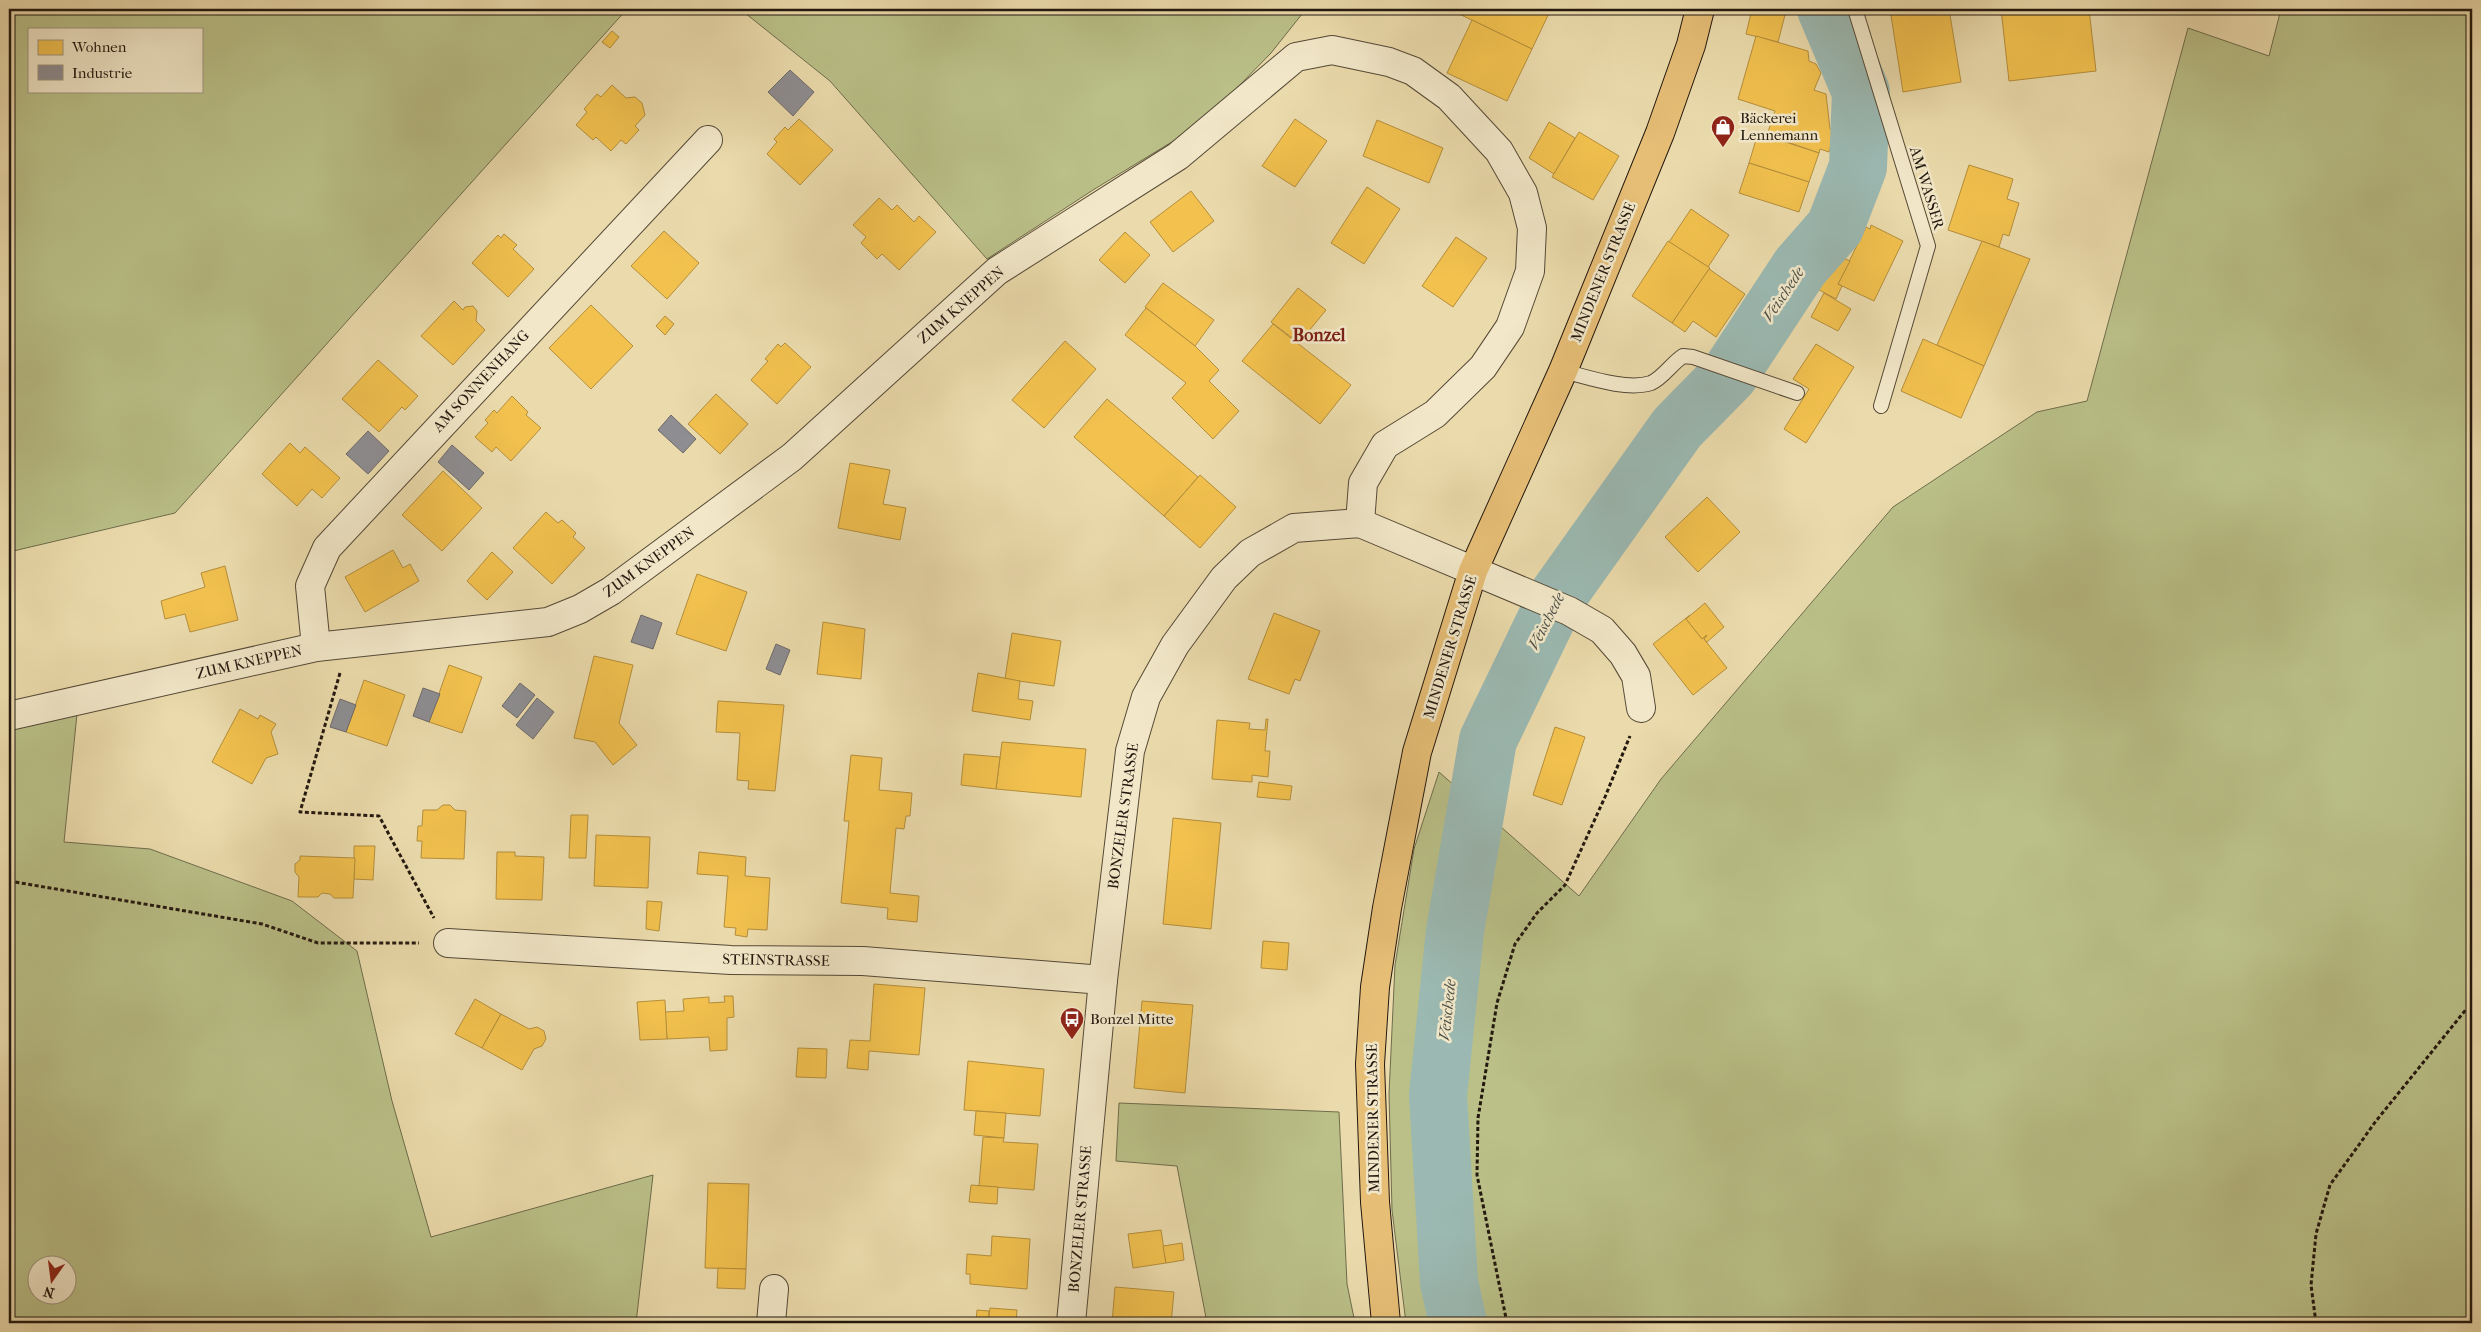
<svg xmlns="http://www.w3.org/2000/svg" width="2481" height="1332" viewBox="0 0 2481 1332" font-family="'IM FELL French Canon',serif">
<style>
.green{fill:#bac088;stroke:#6e6c4c;fill-rule:evenodd}
.homes{fill:#f2c14e;stroke:#b48e3b}
.industry{fill:#8d8d92;stroke:#6d6a6b}
.lines{fill:none;stroke-linecap:round;stroke-linejoin:round}
.river{stroke:#9bb9b2;stroke-width:58}
.lane-casing{stroke:#554936;stroke-width:16}
.street-casing{stroke:#554936;stroke-width:30}
.primary-casing{stroke:#23180f;stroke-width:30}
.path{stroke:#23180f;stroke-width:3;stroke-dasharray:4 2.5;stroke-linecap:butt}
.lane{stroke:#f2e8c9;stroke-width:14}
.street{stroke:#f2e8c9;stroke-width:28}
.primary{stroke:#e6be76;stroke-width:28}
.labels{text-anchor:middle;dominant-baseline:central;stroke-width:5;stroke-linejoin:round;paint-order:stroke}
.poi-label{font-size:15px;fill:#23180f;stroke:#f2e8c9;text-anchor:start}
.street-label{font-size:15px;fill:#23180f;stroke:#f2e8c9}
.water-label{font-size:16px;font-style:italic;fill:#4d5048;stroke:#f2e8c9}
.quarter-label{font-size:18px;font-weight:bold;fill:#7a1f14;stroke:#f2e8c9}
</style>
<rect width="100%" height="100%" fill="#ebdbac"/>
<filter id="stains"><feTurbulence type="fractalNoise" baseFrequency=".004" numOctaves="4"/><feColorMatrix values="0 0 0 0 .2 0 0 0 0 .09 0 0 0 0 .02 0 0 0 .5 -.17"/></filter>
<radialGradient id="worn" r=".72"><stop offset=".6" stop-color="#630" stop-opacity="0"/><stop offset="1" stop-color="#630" stop-opacity=".3"/></radialGradient>
<!-- green -->
<g class="green">
<path d="M9,9h618l-452,504 -166,39zM29,29h172v62h-172z"/>
<path d="M740,9h566l-35,44 -40,41 -56,46 -82,50 -106,69 -157,-178z"/>
<path d="M2281,9h191v1314h-1066l-14,-113 -3,-116 6,-129 19,-116 25,-77 140,124 82,-117 232,-272 144,-95 50,-11 101,-373 81,28z"/>
<path d="M77,714l-13,128 86,7 142,52 65,50 35,150 39,136 222,-62 -17,148h-627v-596zM38,1264h30v30h-30z"/>
<path d="M1119,1103l220,9 8,172 8,39h-148l-30,-157 -61,-5z"/>
</g>
<!-- homes -->
<g class="homes">
<path d="M1459,9h92l-19,40 -75,-36z"/>
<path d="M1752,9h10l23,6 -7,27 -32,-8z"/>
<path d="M1890,9h59l12,73 -58,10z"/>
<path d="M2001,9h88l7,62 -87,10z"/>
<path d="M1472,20l60,29 -25,52 -60,-28z"/>
<path d="M612,31l7,6 -9,11 -8,-6z"/>
<path d="M1756,36l52,15 1,10 7,3 5,9 -7,17 12,4 4,35 5,2 -6,21 -9,-3 -1,4 -52,-18 8,-24 -37,-12z"/>
<path d="M612,85l14,13 9,-1 7,6 3,12 -10,11 4,4 -13,14 -5,-4 -10,11 -15,-14 -3,3 -17,-15 11,-13 -3,-3 13,-15 4,3z"/>
<path d="M799,119l34,31 -33,35 -33,-31 10,-12 -3,-3 11,-12 3,3z"/>
<path d="M1295,119l32,22 -32,46 -33,-21z"/>
<path d="M1377,120l66,28 -14,35 -66,-27z"/>
<path d="M1549,122l26,16 -21,36 -25,-16z"/>
<path d="M1579,132l40,24 -26,44 -41,-23z"/>
<path d="M1758,133l61,20 -10,29 -60,-19z"/>
<path d="M1749,163l60,19 -10,30 -60,-19z"/>
<path d="M1969,165l44,14 -6,20 12,4 -10,33 -6,-2 -4,13 -51,-17z"/>
<path d="M1367,187l33,22 -36,55 -33,-21z"/>
<path d="M1191,191l23,30 -41,31 -23,-30z"/>
<path d="M879,198l13,12 5,-5 17,17 5,-6 17,16 -37,38 -17,-16 -5,5 -16,-16 5,-6 -13,-12z"/>
<path d="M1691,209l38,26 -21,32 -39,-25z"/>
<path d="M1871,225l32,16 -29,60 -36,-17 28,-57 4,2z"/>
<path d="M664,231l35,32 -32,36 -36,-33z"/>
<path d="M1125,232l25,23 -25,28 -26,-23z"/>
<path d="M504,234l13,11 -4,4 21,20 -26,28 -36,-34 26,-28 3,3z"/>
<path d="M1456,237l31,21 -34,49 -31,-21z"/>
<path d="M1668,241l42,27 -38,55 -40,-27z"/>
<path d="M1982,241l48,18 -46,107 -47,-21z"/>
<path d="M1831,252l19,9 -12,23 4,2 -6,13 -24,-13z"/>
<path d="M1709,269l36,25 -29,43 -23,-16 -8,11 -13,-9z"/>
<path d="M1163,283l51,37 -19,26 -50,-39z"/>
<path d="M1298,288l28,22 -27,33 -28,-21z"/>
<path d="M1824,293l27,16 -13,22 -27,-14z"/>
<path d="M454,301l9,9 2,-3 8,-1 4,5 -1,10 9,9 -32,35 -32,-29z"/>
<path d="M591,305l42,41 -42,43 -42,-41z"/>
<path d="M1146,308l49,38 24,24 -10,11 30,30 -26,28 -41,-41 14,-15 -61,-48z"/>
<path d="M665,316l9,8 -9,11 -9,-9z"/>
<path d="M1273,324l78,61 -31,39 -78,-63z"/>
<path d="M1923,339l61,27 -23,52 -60,-27z"/>
<path d="M1065,341l31,28 -52,59 -32,-28z"/>
<path d="M785,343l26,24 -34,37 -26,-24 17,-19 -3,-2 13,-15 3,3z"/>
<path d="M1816,344l38,23 -48,76 -22,-14 25,-40 -16,-10z"/>
<path d="M378,360l40,36 -13,14 -3,-3 -23,25 -37,-33z"/>
<path d="M716,394l32,30 -28,30 -32,-30z"/>
<path d="M512,396l16,16 -2,3 15,13 -30,33 -15,-14 -4,5 -17,-15 13,-14 -3,-3 9,-10 3,3z"/>
<path d="M1107,399l91,78 -34,39 -90,-79z"/>
<path d="M290,443l10,10 5,-6 35,31 -18,20 -10,-9 -15,17 -35,-32z"/>
<path d="M850,463l40,7 -7,34 23,4 -6,32 -62,-12z"/>
<path d="M443,471l39,37 -40,43 -40,-36z"/>
<path d="M1200,475l36,32 -36,41 -36,-32z"/>
<path d="M1707,497l33,35 -42,40 -33,-35z"/>
<path d="M546,512l12,11 4,-3 14,13 -3,4 12,11 -33,36 -39,-36z"/>
<path d="M393,550l10,18 7,-4 9,17 -54,31 -20,-35z"/>
<path d="M492,552l21,20 -26,28 -20,-19z"/>
<path d="M225,566l13,54 -48,12 -5,-18 -20,5 -4,-18 44,-14 -4,-14z"/>
<path d="M697,574l50,18 -21,59 -50,-17z"/>
<path d="M1705,603l19,24 -17,15 -3,-3 3,-4 -5,4 -16,-20z"/>
<path d="M1274,613l46,18 -20,50 -5,-2 -6,15 -41,-15z"/>
<path d="M1690,615l-4,4 16,20 5,-4 -3,4 23,29 -34,27 -40,-51z"/>
<path d="M823,622l42,7 -4,50 -44,-5z"/>
<path d="M1012,633l49,8 -7,45 -49,-7z"/>
<path d="M594,656l39,9 -14,58 18,22 -24,20 -18,-23 -21,-4z"/>
<path d="M449,665l33,12 -20,56 -33,-11z"/>
<path d="M978,673l42,8 -2,18 15,2 -3,19 -58,-9z"/>
<path d="M364,680l41,15 -18,51 -41,-14z"/>
<path d="M718,701l66,4 -9,86 -27,-2 1,-8 -12,-1 3,-47 -24,-1z"/>
<path d="M240,709l18,10 2,-4 16,9 -5,8 7,22 -12,4 -14,26 -40,-22z"/>
<path d="M1266,719h2l-3,32h5l-2,26 -16,-2v7l-40,-3 5,-59 33,3 -1,6 16,1z"/>
<path d="M1555,727l30,10 -23,68 -29,-10z"/>
<path d="M1002,742l84,7 -5,48 -85,-8z"/>
<path d="M964,754l36,3 -4,32 -35,-4z"/>
<path d="M851,755l31,3 -3,32 33,3 -2,23h-4l-2,13 -8,-1 -6,65 29,3 -2,26 -30,-3 1,-11 -47,-5 8,-82h-5z"/>
<path d="M1259,782l33,4 -2,14 -33,-3z"/>
<path d="M443,805h7l5,5 11,1 -2,48 -43,-1 1,-17h-5l1,-15h4l1,-16h14z"/>
<path d="M571,815h17l-2,43h-17z"/>
<path d="M1173,818l48,5 -10,106 -48,-5z"/>
<path d="M596,835l54,2 -2,51 -54,-2z"/>
<path d="M354,846h21l-2,34 -19,-1z"/>
<path d="M497,852h18v4l29,1 -2,43 -46,-1z"/>
<path d="M699,852l47,5 -1,19 25,2 -3,52 -19,-1 -1,8 -12,-2 1,-7 -12,-1 4,-51 -31,-2z"/>
<path d="M300,856l55,2 -2,40h-19l-4,-4 -8,-1 -4,4h-20l1,-20 -4,-5v-8l5,-4z"/>
<path d="M647,901l15,1 -3,29 -13,-2z"/>
<path d="M1263,941l26,2 -2,27 -26,-2z"/>
<path d="M874,984l51,4 -6,67 -50,-4 -1,19 -21,-2 3,-28 20,1z"/>
<path d="M724,996h9l1,21 -7,1v32l-17,1 -1,-14 -42,2 -2,-27 19,-1 -1,-12 26,-2v6l16,-1z"/>
<path d="M475,999l26,15 -19,34 -27,-14z"/>
<path d="M665,1000l2,39 -27,1 -3,-38z"/>
<path d="M1142,1001l51,4 -8,88 -51,-5z"/>
<path d="M501,1014l28,15 8,-2 7,4 2,8 -4,7 -8,3 -12,21 -40,-22z"/>
<path d="M798,1048l29,1 -1,29 -30,-1z"/>
<path d="M968,1061l76,8 -4,47 -76,-6z"/>
<path d="M976,1111l30,2 -2,25 -30,-3z"/>
<path d="M983,1137l21,1 -1,4 35,2 -4,46 -55,-4z"/>
<path d="M708,1183l41,1 -3,85 -41,-1z"/>
<path d="M971,1185l27,2 -1,17 -28,-2z"/>
<path d="M1161,1230l5,33 -33,5 -5,-34z"/>
<path d="M992,1236l38,3 -3,50 -57,-5v-10h-4l1,-20 24,2z"/>
<path d="M1182,1243l2,17 -18,3 -3,-17z"/>
<path d="M718,1268l28,1 -1,20 -28,-1z"/>
<path d="M1115,1287l59,5 -3,31h-59z"/>
<path d="M990,1308l27,2 -1,13h-28z"/>
<path d="M977,1310l12,1 -1,12h-12z"/>
</g>
<!-- industry -->
<g class="industry">
<path d="M790,70l24,22 -21,24 -25,-24z"/>
<path d="M671,415l25,24 -13,14 -25,-23z"/>
<path d="M368,431l21,20 -21,23 -22,-20z"/>
<path d="M452,445l32,28 -15,17 -31,-28z"/>
<path d="M641,615l21,8 -9,26 -22,-7z"/>
<path d="M776,644l14,6 -10,25 -14,-6z"/>
<path d="M520,683l15,12 -18,23 -15,-12z"/>
<path d="M423,688l17,6 -11,28 -16,-6z"/>
<path d="M537,698l17,14 -21,27 -17,-14z"/>
<path d="M340,699l16,6 -10,27 -16,-5z"/>
</g>
<g class="lines">
<!-- river -->
<path class="river" d="M1458,1323l-9,-41 -11,-187 17,-164 33,-191 69,-143 120,-169 52,-53 71,-108 35,-40 23,-60 3,-75 -35,-83"/>
<!-- lane casing -->
<g class="lane-casing">
<g id="lane">
<path d="M1855,9l73,237 -47,160"/>
<path d="M1563,371c24,6 64,20 88,12 12,-5 21,-20 32,-27l10,1 104,36"/>
</g>
</g>
<!-- street casing -->
<g class="street-casing">
<g id="street">
<path d="M316,647l-6,-61 17,-38 381,-408"/>
<path d="M9,716l307,-69 232,-25 32,-13 31,-18 181,-134 205,-186 181,-115 118,-99 36,-7 57,12 24,9 36,26 50,54 24,42 9,35 -2,43 -20,56 -27,40 -48,47 -50,31 -22,38 -3,40"/>
<path d="M448,943l283,17 132,1 240,19"/>
<path d="M771,1323l3,-34"/>
<path d="M1071,1323l32,-343 27,-229 16,-54 29,-52 49,-67 26,-25 44,-25 66,-5 209,88 33,19 21,24 13,22 5,32"/>
</g>
</g>
<!-- primary casing -->
<g class="primary-casing">
<path id="primary" d="M1386,1323l-11,-121 -5,-138 5,-77 12,-79 30,-156 56,-181 90,-200 97,-238 31,-88 9,-36"/>
</g>
<!-- path -->
<g class="path">
<path d="M340,673l-40,139 79,4 55,102"/>
<path d="M9,881l253,43 56,19h101"/>
<path d="M1507,1323l-30,-148 1,-57 19,-115 18,-59 22,-31 28,-28 40,-88 25,-61"/>
<path d="M2316,1323l-5,-38 5,-51 14,-49 46,-64 96,-119"/>
</g>
<!-- lane -->
<use href="#lane" class="lane"/>
<!-- street -->
<use href="#street" class="street"/>
<!-- primary -->
<use href="#primary" class="primary"/>
</g>
<!-- icons -->
<defs>
<g id="shop-pin" transform="scale(1.25)"><path d="M0 17L-7.5 6A9.5 9.5 0 1 1 7.5 6Z" fill="#8f2418" stroke="#f2e8c9"/><path d="M-5-2.5h2.3a2.7 3.5 0 0 1 5.4 0H5L5.5 6h-11ZM-1.5-2.5h3a1.5 2.3 0 0 0-3 0Z" fill="#fff"/></g>
<g id="bus-pin" transform="scale(1.25)"><path d="M0 17L-7.5 6A9.5 9.5 0 1 1 7.5 6Z" fill="#8f2418" stroke="#f2e8c9"/><path d="M-5-6H5V4H4V6H2V4H-2V6H-4V4H-5ZM-3.5-4V0h7V-4ZM-3.5 1.2v1.5H-2V1.2ZM2 1.2v1.5H3.5V1.2Z" fill="#fff"/></g>
</defs>
<g fill-rule="evenodd">
<use href="#shop-pin" x="1723" y="127"/>
<use href="#bus-pin" x="1072" y="1019"/>
</g>
<g class="labels">
<!-- poi labels -->
<g class="poi-label">
<text x="1740" y="118">Bäckerei<tspan x="1740" dy="17">Lennemann</tspan></text>
<text x="1090" y="1019">Bonzel Mitte</text>
</g>
<!-- street labels -->
<g class="street-label">
<text transform="translate(1927 188) rotate(73)">AM WASSER</text>
<text transform="translate(1603 272) rotate(-68)">MINDENER STRASSE</text>
<text transform="translate(961 305) rotate(-41)">ZUM KNEPPEN</text>
<text transform="translate(481 381) rotate(-47)">AM SONNENHANG</text>
<text transform="translate(649 562) rotate(-36)">ZUM KNEPPEN</text>
<text transform="translate(1450 647) rotate(-73)">MINDENER STRASSE</text>
<text transform="translate(249 662) rotate(-13)">ZUM KNEPPEN</text>
<text transform="translate(1123 816) rotate(-82)">BONZELER STRASSE</text>
<text transform="translate(776 960) rotate(1)">STEINSTRASSE</text>
<text transform="translate(1373 1118) rotate(-91)">MINDENER STRASSE</text>
<text transform="translate(1080 1219) rotate(-85)">BONZELER STRASSE</text>
</g>
<!-- water labels -->
<g class="water-label">
<text transform="translate(1783 294) rotate(-56)">Veischede</text>
<text transform="translate(1546 621) rotate(-63)">Veischede</text>
<text transform="translate(1447 1010) rotate(-84)">Veischede</text>
</g>
<!-- quarter labels -->
<g class="quarter-label">
<text x="1319" y="335">Bonzel</text>
</g>
</g>
<!-- margin -->
<rect width="2481" height="1332" fill="none" stroke="#ebdbac" stroke-width="30"/>
<rect x="10" y="10" width="2461" height="1312" fill="none" stroke="#23180f" stroke-width="2.5"/>
<rect x="15" y="15" width="2451" height="1302" fill="none" stroke="#23180f"/>
<!-- legend -->
<rect x="28" y="28" width="175" height="65" fill="#f2e8c9" stroke="#9f957f"/>
<rect x="38" y="40" width="25" height="15" fill="#f2c14e" stroke="#9f957f"/>
<text x="72" y="52" font-size="15" fill="#23180f">Wohnen</text>
<rect x="38" y="65" width="25" height="15" fill="#8d8d92" stroke="#9f957f"/>
<text x="72" y="78" font-size="15" fill="#23180f">Industrie</text>
<!-- north arrow -->
<g transform="translate(52 1280) rotate(194)"><circle r="24" fill="#f2e8c9" stroke="#9f957f"/>
<path d="M0-4L9 19L0 12L-9 19Z" fill="#8f2418"/>
<text y="-8" font-size="14" font-weight="bold" text-anchor="middle" fill="#23180f">N</text>
</g>
<rect width="100%" height="100%" filter="url(#stains)"/>
<rect width="100%" height="100%" fill="url(#worn)"/>
</svg>
